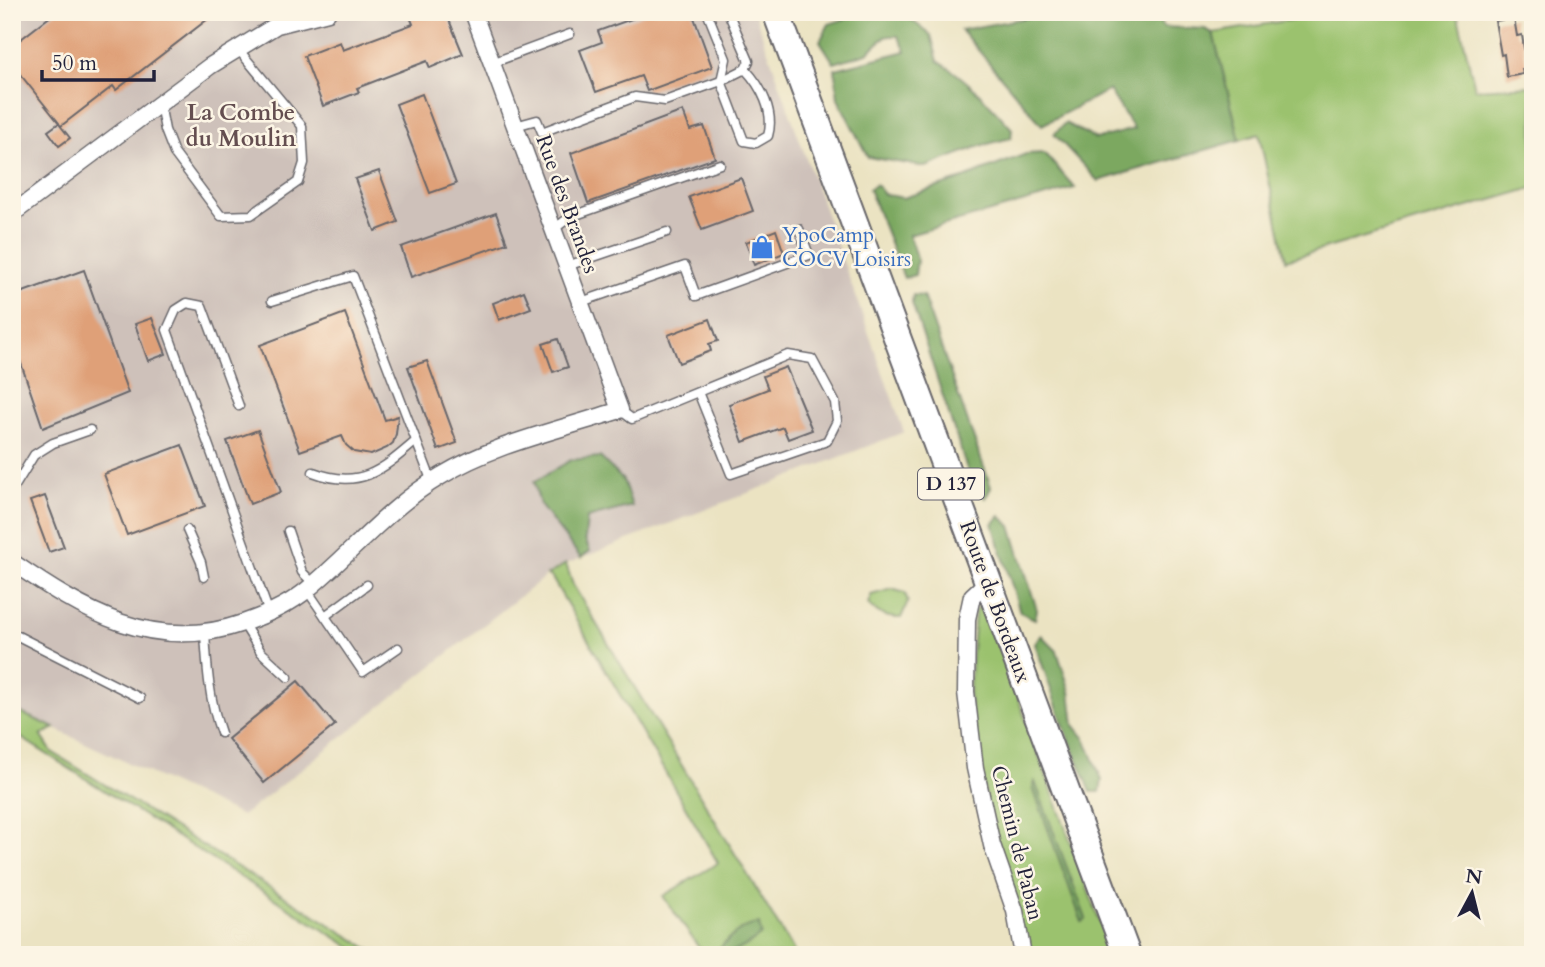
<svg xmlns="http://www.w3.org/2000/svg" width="1545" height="967" viewBox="0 0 1545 967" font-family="Cardo,serif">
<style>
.industrial{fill:#cec1ba}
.green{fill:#9bc26e;stroke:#5e7254;stroke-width:2}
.forest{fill:#7ca861;stroke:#4f654e;stroke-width:2}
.building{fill:#dfa078}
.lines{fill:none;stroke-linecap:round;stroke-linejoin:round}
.service-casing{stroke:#68666a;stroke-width:11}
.minor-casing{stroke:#68666a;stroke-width:19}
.primary-casing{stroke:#68666a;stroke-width:30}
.service{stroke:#fff;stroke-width:8}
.minor{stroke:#fff;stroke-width:16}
.primary{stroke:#fff;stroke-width:26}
.labels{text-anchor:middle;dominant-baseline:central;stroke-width:5;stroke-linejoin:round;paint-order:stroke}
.shield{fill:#fcf5e5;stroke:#63616e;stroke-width:2}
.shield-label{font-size:19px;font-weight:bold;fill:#22223b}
.street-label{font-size:21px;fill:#22223b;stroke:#fcf5e5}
.shop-label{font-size:21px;fill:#366cbe;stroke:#fcf5e5;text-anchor:start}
.neighbourhood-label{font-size:23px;font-weight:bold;fill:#644e50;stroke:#fcf5e5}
</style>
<rect width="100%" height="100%" fill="#fcf5e5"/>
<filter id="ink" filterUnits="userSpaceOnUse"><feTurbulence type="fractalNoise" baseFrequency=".0143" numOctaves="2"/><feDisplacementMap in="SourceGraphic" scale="14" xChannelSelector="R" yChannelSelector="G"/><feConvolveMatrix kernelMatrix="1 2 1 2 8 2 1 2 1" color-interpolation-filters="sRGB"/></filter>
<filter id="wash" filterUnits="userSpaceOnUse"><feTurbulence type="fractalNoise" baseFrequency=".00686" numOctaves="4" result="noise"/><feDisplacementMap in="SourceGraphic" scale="28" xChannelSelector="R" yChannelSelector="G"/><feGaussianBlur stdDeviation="1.57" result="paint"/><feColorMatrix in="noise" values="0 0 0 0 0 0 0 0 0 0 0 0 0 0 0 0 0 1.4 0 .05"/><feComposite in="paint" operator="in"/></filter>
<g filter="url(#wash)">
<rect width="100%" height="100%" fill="#ebe3c2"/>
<!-- industrial -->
<path class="industrial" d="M12,12h742l150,420 -348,136 -314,248 -230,-107z"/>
<!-- green -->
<g class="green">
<path d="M1338,12h119l18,77 58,-3v102l-247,72 -27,-126 -19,6 -27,-107z"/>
<path d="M566,564l7,21 223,370h-92l-41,-59 55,-33 -166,-285 -5,-3z"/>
<path d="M892,589l13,4 3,9 -7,16c-15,0 -23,-4 -33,-14l3,-9z"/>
<path d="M979,607l6,1 127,347h-89l-42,-178 -12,-84 6,-82z"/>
<path d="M12,709l43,19 -14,7 11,17 327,203h-16l-351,-223z"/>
</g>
<!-- forest -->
<g class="forest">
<path d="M866,12h35l30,23 7,26c30,18 51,42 74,68l-1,9 -31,8 -54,21 -58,-10 -30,-58 -3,-30 71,-18 -8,-15h-12l-19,17 -33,10 -14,-22 9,-17z"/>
<path d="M1057,12h98l8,15 42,2 8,4 27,107 -142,41 -44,-47 11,-11 31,16 38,-10 -25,-39 -67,35 -81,-95z"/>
<path d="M1044,153l31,35 -166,47 8,25 -2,15 -11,3 -35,-89 7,-5 8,10 19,4 53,-17 70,-27z"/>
<path d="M913,295l10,1 68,191 -5,11 -12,-8 -62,-187z"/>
<path d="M600,457l23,23 9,26 -45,12 -2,21 5,12 -9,7 -41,-53 -6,-23 37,-22z"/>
<path d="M1000,516l11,10 26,84 -2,9 -15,-7 -27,-88z"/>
<path d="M1041,635l16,16 13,40 4,34 12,15 16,40 -2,12h-9l-27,-65 -29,-83z"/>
<path d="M1035,782l51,137 -4,3 -49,-134z"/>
<path d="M759,924l2,11c-14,11 -28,20 -46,20 10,-14 26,-30 44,-31z"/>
</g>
<g id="blocks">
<!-- building -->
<g class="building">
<path d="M56,12h161l-101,78 -3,-4 -52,40 -2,-2 11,14 -11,8 -11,-15 11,-8 -47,-59v-18z"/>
<path d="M408,12h29l12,8 14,34 -33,14 -3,-7 -70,27 2,4 -36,14 -19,-50 36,-14 3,8 70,-26z"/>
<path d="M651,12h41l20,55 -65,24 -6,-15 -45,16 -16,-42 22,-8 -4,-11z"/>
<path d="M1514,18l3,18 5,-1 5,33 -5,1 1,5 -16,3 -3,-23 -3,1 -6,-34z"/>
<path d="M422,94l34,90 -26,9 -34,-89z"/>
<path d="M683,111l7,19 14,-4 11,32 -127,45 -17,-50z"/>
<path d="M379,171l19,51 -23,9 -20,-52z"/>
<path d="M741,178l12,33 -51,19 -13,-33z"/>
<path d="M496,213l11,30 -96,34 -10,-30z"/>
<path d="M776,230l8,23 -30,12 -8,-23z"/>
<path d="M84,270l44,123 -85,35 -31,-91v-41z"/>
<path d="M524,291l7,17 -32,12 -6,-17z"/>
<path d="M345,313l40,107 13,-4 -2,18 -3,9 -6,5 -16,7 -17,-3 -8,-7 -4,-9 -42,15 -40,-106z"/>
<path d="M152,318l14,36 -18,7 -13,-37z"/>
<path d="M710,319l8,22 -9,3 2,7 -32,12 -11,-28z"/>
<path d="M558,339l10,28 -15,5 -10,-28z"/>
<path d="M427,361l30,82 -19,7 -30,-83z"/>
<path d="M786,367l26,63 -24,9 -5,-12 -40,15 -14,-38 39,-15 -5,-13z"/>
<path d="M258,430l23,62 -31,12 -23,-63z"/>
<path d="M182,445l23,61 -78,29 -23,-61z"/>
<path d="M45,496l19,51 -15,5 -19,-51z"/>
<path d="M298,681l37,44 -71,58 -36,-44z"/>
</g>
</g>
</g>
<g filter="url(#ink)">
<use href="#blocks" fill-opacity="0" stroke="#68666a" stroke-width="2"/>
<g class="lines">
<!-- service casing -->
<g class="service-casing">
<g id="service">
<path d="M728,12l21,49 -4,8 -24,12 23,60 12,2 12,-7c7,-24 -7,-50 -23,-67"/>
<path d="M492,63l78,-29"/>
<path d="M160,104l5,26 9,23 47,63 30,-1 47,-33 6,-19 -2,-37 -64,-77"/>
<path d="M515,126l22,-6 5,12 93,-35 30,4 56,-20 5,-22 -19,-47"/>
<path d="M554,229l16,-12 150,-53"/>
<path d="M567,266l100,-34"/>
<path d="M272,301l81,-25 79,206"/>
<path d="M581,302l104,-36 11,30 113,-41 -10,-26"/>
<path d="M239,406l-37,-100 -15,-3 -11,7 -9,20 102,283"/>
<path d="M620,410l12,9 156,-64 24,4 23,43 2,19 -10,20 -96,33 -33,-82"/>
<path d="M313,472c47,18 69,-2 103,-31"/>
<path d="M12,491l22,-36 19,-12 37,-13"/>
<path d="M187,530l14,32 3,15"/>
<path d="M288,531l14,41 12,12"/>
<path d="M307,590l56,82 35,-24"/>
<path d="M325,616l42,-31"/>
<path d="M243,623l18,29 27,25"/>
<path d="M12,633l128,65"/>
<path d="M205,633c2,34 4,67 16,100"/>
</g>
</g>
<!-- minor casing -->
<g class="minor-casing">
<g id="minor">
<path d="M12,214l198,-148 67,-41 51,-13"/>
<path d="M12,562c71,49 142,92 231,61 23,-8 46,-18 65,-34 45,-37 82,-83 133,-113 54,-33 119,-46 179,-66l-147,-398"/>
<path d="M987,582l-15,14 -5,23 -1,73 9,76 17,77 23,66 8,44"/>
</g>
</g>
<!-- primary casing -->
<g class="primary-casing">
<path id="primary" d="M776,12l351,943"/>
</g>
<!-- service -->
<use href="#service" class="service"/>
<!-- minor -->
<use href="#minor" class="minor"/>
<!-- primary -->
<use href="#primary" class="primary"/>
</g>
</g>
<!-- icons -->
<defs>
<g id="shop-bare" transform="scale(1.89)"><path d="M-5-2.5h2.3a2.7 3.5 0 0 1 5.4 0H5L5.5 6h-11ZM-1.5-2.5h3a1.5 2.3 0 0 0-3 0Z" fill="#3f7fe0" stroke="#fcf5e5" stroke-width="2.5" paint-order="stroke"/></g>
</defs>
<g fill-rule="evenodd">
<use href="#shop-bare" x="762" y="247"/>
</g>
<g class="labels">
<!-- shield labels -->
<rect class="shield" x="918" y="468.5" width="66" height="31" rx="5"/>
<g class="shield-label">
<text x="951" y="484">D 137</text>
</g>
<!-- street labels -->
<g class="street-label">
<text transform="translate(567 204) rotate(70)">Rue des Brandes</text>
<text transform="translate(995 602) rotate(70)">Route de Bordeaux</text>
<text transform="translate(1017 843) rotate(76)">Chemin de Paban</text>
</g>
<!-- shop labels -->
<g class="shop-label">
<text x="782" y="235">YpoCamp<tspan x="782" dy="24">COCV Loisirs</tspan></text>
</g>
<!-- neighbourhood labels -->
<g class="neighbourhood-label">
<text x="241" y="112">La Combe<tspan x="241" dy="26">du Moulin</tspan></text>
</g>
</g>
<!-- margin -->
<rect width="1545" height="967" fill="none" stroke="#fcf5e5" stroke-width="42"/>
<!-- north arrow -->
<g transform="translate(1472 893) rotate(7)" stroke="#fcf5e5" stroke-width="5" paint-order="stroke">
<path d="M0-5L12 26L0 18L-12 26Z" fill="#22223b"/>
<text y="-10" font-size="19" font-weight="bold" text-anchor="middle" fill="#22223b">N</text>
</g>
<!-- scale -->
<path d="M42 70v10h112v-10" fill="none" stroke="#22223b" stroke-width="3.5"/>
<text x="52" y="70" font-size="21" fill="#22223b" stroke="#fcf5e5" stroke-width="5" paint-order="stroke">50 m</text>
</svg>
